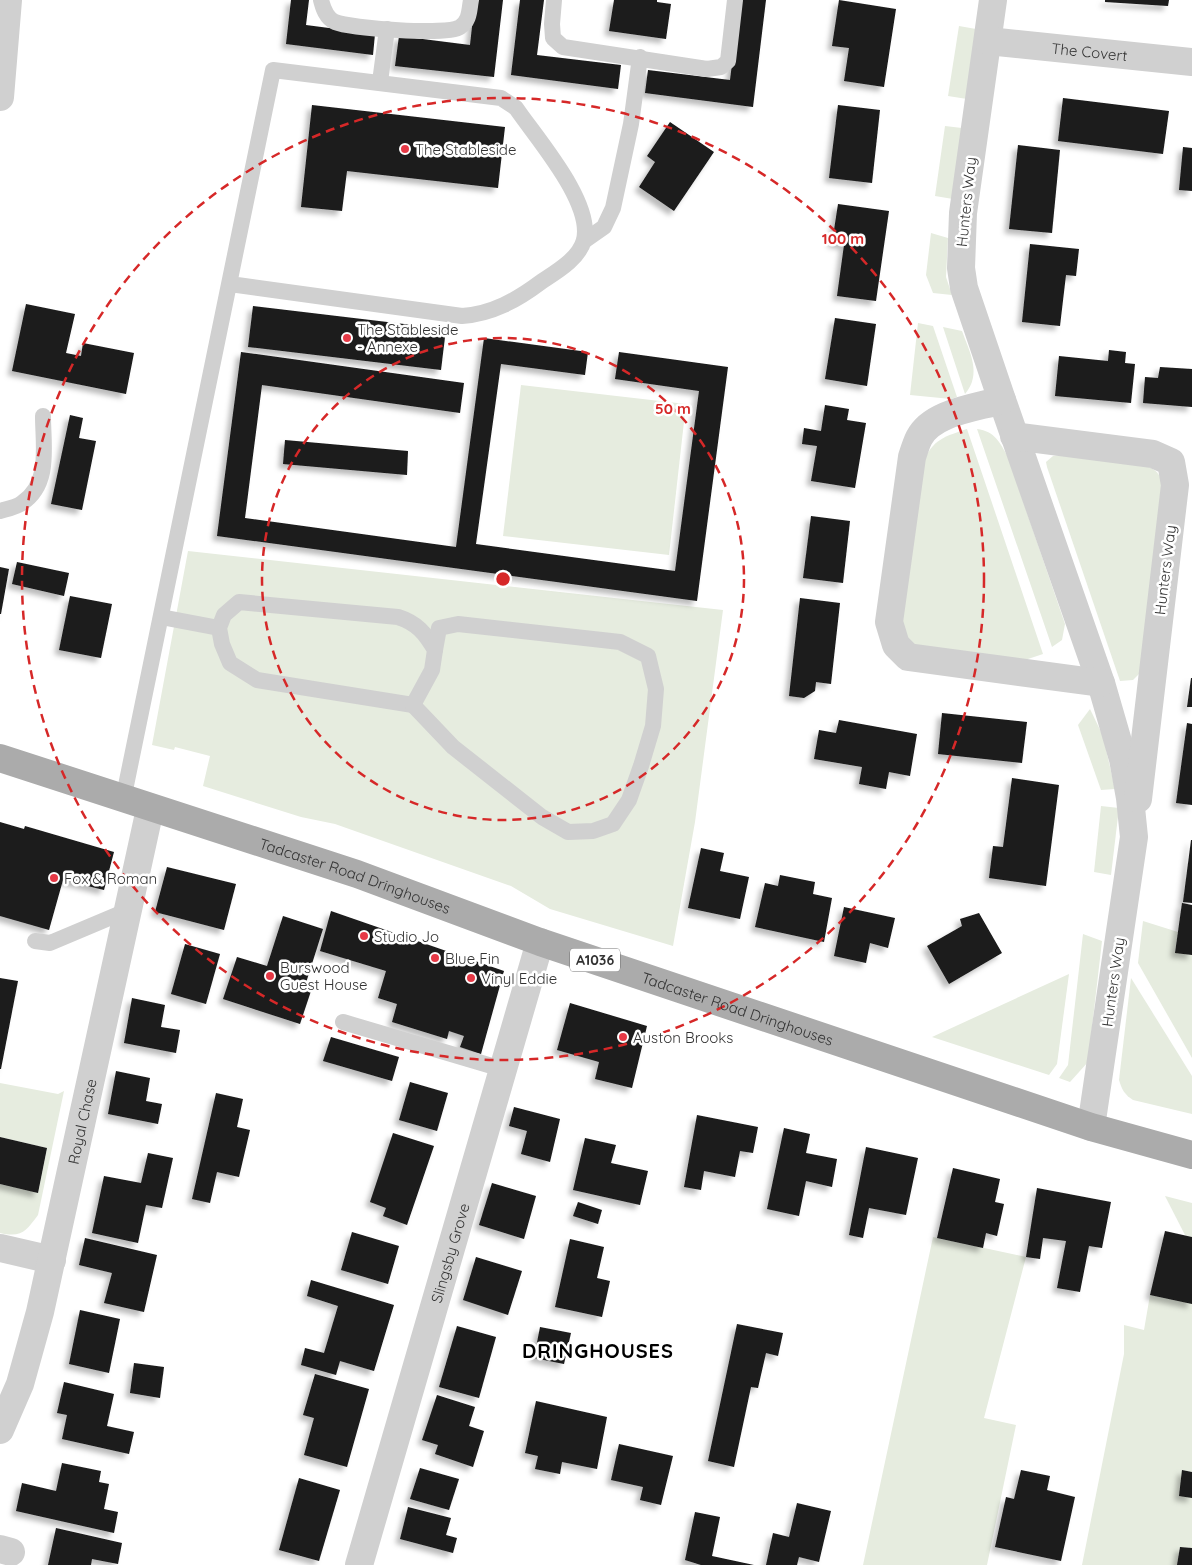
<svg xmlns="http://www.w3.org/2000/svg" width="1192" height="1565" viewBox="0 0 1192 1565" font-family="Quicksand,sans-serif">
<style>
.green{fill:#e6ecdf}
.building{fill:#1a1a1a;filter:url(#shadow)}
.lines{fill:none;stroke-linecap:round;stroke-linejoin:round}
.lane{stroke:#d0d0d0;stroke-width:16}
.street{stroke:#d0d0d0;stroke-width:28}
.primary{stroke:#ababab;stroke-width:28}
.ring{fill:none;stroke:#d62828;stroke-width:2.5;stroke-dasharray:9 6}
.poi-dot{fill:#e63946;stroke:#fff;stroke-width:2}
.labels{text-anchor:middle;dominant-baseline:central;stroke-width:5;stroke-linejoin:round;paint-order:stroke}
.shield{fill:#fff;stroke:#707070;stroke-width:1}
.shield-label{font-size:14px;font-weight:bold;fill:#333}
.street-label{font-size:15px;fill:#333;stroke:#fff}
.poi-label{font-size:15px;fill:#333;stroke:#fff;text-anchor:start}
.district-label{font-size:20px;font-weight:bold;letter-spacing:1px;fill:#000;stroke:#fff}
.centre{fill:#d62828;stroke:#fff;stroke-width:2.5}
.ring-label{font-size:15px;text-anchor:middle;font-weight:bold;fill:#d62828;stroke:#fff;stroke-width:5;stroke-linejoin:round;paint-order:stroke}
</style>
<defs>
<filter id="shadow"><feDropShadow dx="-4.5" dy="4.5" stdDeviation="2.5" flood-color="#0004"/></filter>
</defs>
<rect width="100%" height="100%" fill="#fff"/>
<!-- green -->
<g class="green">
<path d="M959,26l17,3 -9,70 -19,-3z"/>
<path d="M945,126l17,2 -9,71 -18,-3z"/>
<path d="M931,233l17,5 -2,39 6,18 -19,-2 -7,-18z"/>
<path d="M918,323l15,3 24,71 -6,2 -41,-4z"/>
<path d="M943,327l19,4c8,22 20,43 3,63z"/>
<path d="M521,385l165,19 -17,151 -166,-19z"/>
<path d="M967,429l76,225 -18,6 -116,-16 -10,-20 21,-156c12,-27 19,-30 47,-39z"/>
<path d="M977,429c18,2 23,14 31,28l57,167 -3,16 -10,7z"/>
<path d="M1061,455l83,10c14,5 17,10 19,24l-23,184 -7,7 -13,1 -73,-214 -1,-5 7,-6z"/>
<path d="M188,551l535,59 -28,212 -22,124 -123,-37 -39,-23 -176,-62 -34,-7 -98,-31 7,-30 -35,-9 -1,3 -22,-5z"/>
<path d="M1090,709l13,27 12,53 -14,1 -23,-65z"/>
<path d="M1101,806l18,2 -8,67 -17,-3z"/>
<path d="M1143,921l35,11 -3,20 17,3v103l-54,-95z"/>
<path d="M1083,934l19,7 -14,121 -18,20 -11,-4 9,-13z"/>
<path d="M1069,974l-12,90 -8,11 -117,-38z"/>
<path d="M1131,978l61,98v38l-59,-14c-8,-5 -11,-10 -14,-20z"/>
<path d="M0,1083l58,11 6,-3 -26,124c-12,16 -16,23 -38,18v-49l38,8 9,-44 -47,-11z"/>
<path d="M1165,1196l27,7v34l-7,-2z"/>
<path d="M933,1237l93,20 -42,161 32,7 -29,140h-124z"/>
<path d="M1150,1295l42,8v169l-10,-2 10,28v50l-12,-1 -3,18h-95l42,-211v-29l20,5z"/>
</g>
<!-- building -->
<g class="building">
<path d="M291,0h18l-3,25 69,9 -2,21 -87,-11z"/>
<path d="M475,0h28l-9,77 -99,-11 4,-30 71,9z"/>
<path d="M520,0h24l-7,55 84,10 -3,24 -107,-14z"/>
<path d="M614,0h43v2l14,2 -5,35 -57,-8z"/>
<path d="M740,0h26l-13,107 -108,-14 3,-23 82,10z"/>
<path d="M839,0l57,9 -12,78 -40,-6 5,-33 -17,-2z"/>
<path d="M1105,0h64l-1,6 -63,-4z"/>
<path d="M1063,98l106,13 -6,43 -105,-13z"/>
<path d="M312,105l193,22 -7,61 -151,-17 -5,40 -41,-4z"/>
<path d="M838,105l42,5 -8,73 -43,-5z"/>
<path d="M670,122l44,30 -40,59 -35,-24 16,-25 -8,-6z"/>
<path d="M1018,145l42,5 -8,83 -43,-4z"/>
<path d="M1183,147l9,1v43l-13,-1z"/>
<path d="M838,204l51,7 -13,90 -39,-5 7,-51 -12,-2z"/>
<path d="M1030,244l49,5 -3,27 -10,-1 -6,51 -38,-4z"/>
<path d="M26,304l49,10 -9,39 15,3 2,-13 51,10 -8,41 -114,-23z"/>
<path d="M253,306l193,23 -5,41 -193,-23z"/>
<path d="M835,318l41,6 -9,62 -42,-7z"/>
<path d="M484,338l104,14 -3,23 -84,-11 -25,180 199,27 24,-180 -84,-12 4,-27 109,15 -31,234 -480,-65 24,-184 223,31 -4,30 -198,-28 -17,133 211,29z"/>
<path d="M1109,350l17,2 -1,11 10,1 -4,39 -76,-7 4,-40 49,5z"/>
<path d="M1160,367l32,2v38l-49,-4 2,-26 13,1z"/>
<path d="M825,405l24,4 -2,11 19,3 -11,65 -44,-7 6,-35 -15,-2 2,-16 17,3z"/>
<path d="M70,415l13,3 -4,20 17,3 -14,69 -31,-6z"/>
<path d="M285,440l123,11 -1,24 -124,-11z"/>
<path d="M811,516l39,5 -7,62 -40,-5z"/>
<path d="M17,562l52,11 -5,23 -52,-12z"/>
<path d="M0,567l9,2 -8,45h-1z"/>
<path d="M70,596l42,8 -11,54 -42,-8z"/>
<path d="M800,598l40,5 -9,81 -15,-2 -1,9 -11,7 -15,-2z"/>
<path d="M1191,678h1v29h-5z"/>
<path d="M942,713l85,9 -5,41 -84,-9z"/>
<path d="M839,720l78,14 -7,42 -21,-4 -3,17 -27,-5 3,-17 -48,-8 5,-29 17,3z"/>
<path d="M1187,723l5,1v81l-16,-2z"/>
<path d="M1012,778l47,7 -13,101 -57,-8 4,-32 10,1z"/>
<path d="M0,822l24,7 1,-3 89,26 -10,38 -41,-10 -14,50 -49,-14z"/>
<path d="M1191,840h1v63l-9,-1z"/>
<path d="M701,848l23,5 -4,18 29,6 -9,42 -52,-11z"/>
<path d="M167,867l69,17 -12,46 -69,-18z"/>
<path d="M780,875l35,7 -2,12 19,4 -8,44 -69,-15 10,-44 13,3z"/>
<path d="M1182,903l10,2v50l-17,-2z"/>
<path d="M844,907l51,11 -7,30 -18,-5 -4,20 -32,-7z"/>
<path d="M331,911l173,60 -23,83 -21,-7 4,-11 -15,-5 -2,8 -55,-17 5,-18 -19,-6 8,-27 -66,-20z"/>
<path d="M979,913l23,40 -53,31 -22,-38 35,-20 -2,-7z"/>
<path d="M283,916l40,13 -18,57 7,2 -12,36 -77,-25 14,-42 30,9z"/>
<path d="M185,944l35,10 -14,50 -35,-10z"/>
<path d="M0,978l18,3 -17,88h-1z"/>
<path d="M132,998l33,7 -4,22 19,3 -4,23 -52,-10z"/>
<path d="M570,1003l77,23 -15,62 -37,-9 4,-17 -42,-12z"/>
<path d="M331,1037l68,20 -7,24 -69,-20z"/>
<path d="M116,1071l34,7 -4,23 16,3 -4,20 -50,-10z"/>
<path d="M410,1082l38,11 -11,38 -38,-11z"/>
<path d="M216,1093l27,6 -6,28 13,3 -11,47 -22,-5 -7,31 -18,-4z"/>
<path d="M514,1107l46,12 -10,43 -29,-8 6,-23 -18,-5z"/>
<path d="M697,1115l61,12 -5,26 -13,-2 -5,26 -31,-6 -3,19 -17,-3z"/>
<path d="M784,1128l26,6 -4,19 31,6 -5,28 -26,-6 -7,35 -32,-7z"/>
<path d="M393,1133l41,13 -27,79 -24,-9 3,-8 -16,-6z"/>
<path d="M0,1137l47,11 -9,45 -38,-9z"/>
<path d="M585,1138l31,7 -5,18 37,8 -8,34 -67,-15z"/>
<path d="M866,1147l52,11 -12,57 -37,-7 -6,30 -14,-3z"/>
<path d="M148,1153l25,5 -11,50 -16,-3 -8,38 -46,-10 12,-57 37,7z"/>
<path d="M953,1168l47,11 -5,23 9,2 -7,32 -11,-3 -3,15 -46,-10z"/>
<path d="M492,1183l44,13 -12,43 -45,-14z"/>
<path d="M1037,1188l74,14 -9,46 -13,-2 -9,46 -23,-4 9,-47 -23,-3 -3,21 -14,-2z"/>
<path d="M578,1202l24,8 -4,14 -25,-8z"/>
<path d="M1165,1231l27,6v67l-42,-9z"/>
<path d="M352,1232l47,14 -11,38 -47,-14z"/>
<path d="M85,1238l72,17 -13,57 -40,-9 8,-30 -33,-8z"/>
<path d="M570,1239l34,8 -7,31 13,3 -8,36 -47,-10z"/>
<path d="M476,1257l46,14 -14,44 -45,-15z"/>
<path d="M311,1280l83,25 -20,66 -34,-10 -4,14 -35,-10 4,-17 19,5 14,-47 -31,-10z"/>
<path d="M80,1310l40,9 -11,54 -40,-9z"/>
<path d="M737,1324l46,9 -5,23 -12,-3 -8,35 -7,-1 -17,80 -26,-6z"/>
<path d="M457,1326l39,11 -17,61 -40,-11z"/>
<path d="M540,1327l31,6 -7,31 -30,-6z"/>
<path d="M134,1363l30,4 -4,31 -30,-5z"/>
<path d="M315,1374l54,15 -22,78 -43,-12 10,-37 -11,-3z"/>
<path d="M64,1382l50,12 -7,32 27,6 -5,22 -67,-15 5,-24 -10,-2z"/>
<path d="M437,1395l38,12 -6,19 15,5 -11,36 -38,-13 3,-9 -16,-5z"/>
<path d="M536,1401l71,16 -10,52 -35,-7 -2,12 -25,-5 3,-13 -13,-3z"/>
<path d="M619,1444l54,12 -12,49 -21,-5 3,-13 -32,-7z"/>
<path d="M62,1463l39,8 -2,11 10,2 -5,25 14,3 -4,21 -98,-22 6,-28 34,8z"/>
<path d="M420,1468l39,11 -10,31 -39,-11z"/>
<path d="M1021,1470l29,6 -3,14 28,7 -14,64 -66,-14 11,-50 8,2z"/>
<path d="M1182,1470l10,2v26l-13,-2z"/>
<path d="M299,1478l41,12 -21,71 -40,-11z"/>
<path d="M797,1503l34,8 -12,51 -20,-5 -2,8h-31l7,-32 16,4z"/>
<path d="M408,1507l43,11 -5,17 11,3 -4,15 -53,-14z"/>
<path d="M695,1512l25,5 -8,39 42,9h-53l-16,-5z"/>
<path d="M56,1528l66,15 -4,21 -26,-5 -1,6h-43z"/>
<path d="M1180,1547l12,1v17h-15z"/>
</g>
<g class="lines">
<!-- lane -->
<g class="lane">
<path d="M321,0c2,8 5,18 14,22 15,6 113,14 125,5 10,-6 9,-17 11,-27"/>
<path d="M554,0l-2,24 1,14 10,9 144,22 14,-2 7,-6 7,-61"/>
<path d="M380,82l7,-53"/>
<path d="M584,241l20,-14 9,-19 18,-84 9,-67"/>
<path d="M0,511c7,-2 17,-4 22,-8 29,-19 21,-57 21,-87"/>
<path d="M239,602l159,15c19,6 27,16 37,33l-3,20 -19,35 -156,-25 -27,-17 -8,-19 -3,-16 5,-13z"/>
<path d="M161,617l58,11"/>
<path d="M413,705l40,42 89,70 26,15 25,-1 20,-7 16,-24 12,-34 12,-40 3,-37 -8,-33 -28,-14 -162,-18 -19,4 -4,22"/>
<path d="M123,800l150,-730 228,28 15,10c21,31 77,94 68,132 -5,19 -28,32 -43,42 -24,18 -49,32 -79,34l-232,-32"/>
<path d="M35,941l15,2 76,-32"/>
<path d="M343,1022l159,47"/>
</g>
<!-- street -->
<g class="street">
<path d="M993,0l-30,213 -2,55 3,20 38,112 99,283 22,76 7,39 4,39 -43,290"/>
<path id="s1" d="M988,41l204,21"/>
<path d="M0,97l8,-97"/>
<path d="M1002,400c-26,8 -70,12 -83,38 -3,6 -5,13 -7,19l-23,165 7,23 12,12 193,26"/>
<path d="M1014,436l139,18 18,8 4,23 -37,314"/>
<path d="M0,1248l52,12"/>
<path id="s2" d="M0,1430l20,-46 20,-72 110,-503"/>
<path d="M0,1549l11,3"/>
<path id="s3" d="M359,1565l181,-623"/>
</g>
<!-- primary -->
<path class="primary" id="s4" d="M0,758l357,116 183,68 551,185 101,28"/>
</g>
<!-- distance rings -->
<g class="ring">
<circle cx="503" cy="579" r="241"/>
<circle cx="503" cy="579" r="481"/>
</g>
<!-- markers -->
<g class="poi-dot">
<circle cx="405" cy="149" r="5"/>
<circle cx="347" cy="338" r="5"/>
<circle cx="54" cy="878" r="5"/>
<circle cx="364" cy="936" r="5"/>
<circle cx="435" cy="958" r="5"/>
<circle cx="270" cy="976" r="5"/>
<circle cx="471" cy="978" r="5"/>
<circle cx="623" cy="1037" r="5"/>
</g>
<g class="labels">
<!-- shield labels -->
<rect class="shield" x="570" y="948.5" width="50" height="23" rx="4"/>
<g class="shield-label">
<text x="595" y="960">A1036</text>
</g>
<!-- street labels -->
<g class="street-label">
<text stroke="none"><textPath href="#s1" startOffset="102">The Covert</textPath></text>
<text transform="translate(966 202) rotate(-84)">Hunters Way</text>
<text transform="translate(1165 570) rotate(-83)">Hunters Way</text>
<text stroke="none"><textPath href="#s4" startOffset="374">Tadcaster Road Dringhouses</textPath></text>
<text transform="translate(1113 982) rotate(-82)">Hunters Way</text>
<text stroke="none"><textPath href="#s4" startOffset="779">Tadcaster Road Dringhouses</textPath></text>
<text stroke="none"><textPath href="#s2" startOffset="320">Royal Chase</textPath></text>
<text stroke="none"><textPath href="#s3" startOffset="325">Slingsby Grove</textPath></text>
</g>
<!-- poi labels -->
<g class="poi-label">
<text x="415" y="149">The Stableside</text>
<text x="357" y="329">The Stableside<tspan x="357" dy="17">- Annexe</tspan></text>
<text x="64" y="878">Fox &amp; Roman</text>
<text x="374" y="936">Studio Jo</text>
<text x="445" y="958">Blue Fin</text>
<text x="280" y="967">Burswood<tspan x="280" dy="17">Guest House</tspan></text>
<text x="481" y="978">Vinyl Eddie</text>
<text x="633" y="1037">Auston Brooks</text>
</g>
<!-- district labels -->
<g class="district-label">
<text x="598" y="1350">DRINGHOUSES</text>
</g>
</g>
<circle cx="503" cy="579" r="8" class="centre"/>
<g class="ring-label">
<text x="843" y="244">100 m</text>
<text x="673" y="414">50 m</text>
</g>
</svg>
